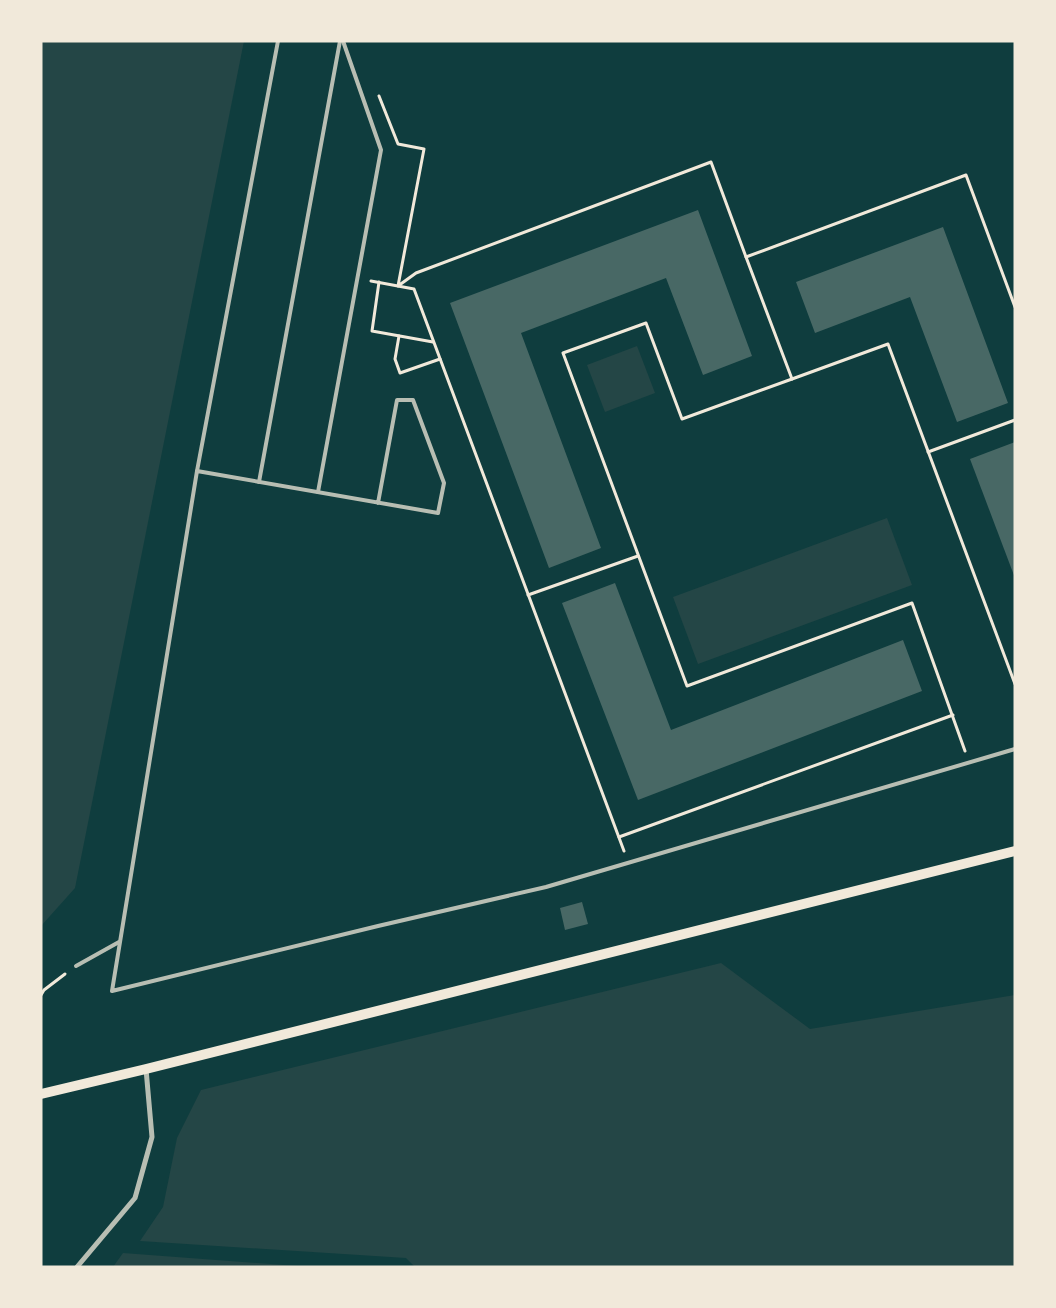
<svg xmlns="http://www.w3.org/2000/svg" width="1056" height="1308" viewBox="0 0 1056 1308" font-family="Lato,sans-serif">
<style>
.green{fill:#244646}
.building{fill:#486865}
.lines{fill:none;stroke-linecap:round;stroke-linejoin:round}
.path{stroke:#f1e9da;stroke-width:3}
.service{stroke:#b8beb3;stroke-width:4}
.minor{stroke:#b8beb3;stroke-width:5}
.secondary{stroke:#f1e9da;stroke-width:10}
</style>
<rect width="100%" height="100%" fill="#0f3d3e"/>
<!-- green -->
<g class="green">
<path d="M41,41h203l-169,847 -34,38z"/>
<path d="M637,346l18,47 -50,19 -18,-47z"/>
<path d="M887,518l25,67 -214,79 -25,-67z"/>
<path d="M721,963l89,66 205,-34v272h-600l-9,-9 -266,-17 23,-34 14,-69 24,-48z"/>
<path d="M123,1253l188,14h-198z"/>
</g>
<!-- building -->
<g class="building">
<path d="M698,210l54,146 -49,19 -37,-97 -145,55 80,215 -52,20 -99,-265z"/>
<path d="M943,227l65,176 -51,19 -47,-125 -95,36 -19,-51z"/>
<path d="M1015,442v136l-45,-119z"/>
<path d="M615,583l56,147 232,-90 19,51 -284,109 -76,-197z"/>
<path d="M582,902l6,22 -23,6 -5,-22z"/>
</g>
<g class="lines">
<!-- path -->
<g class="path">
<path d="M379,96l19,48 26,5 -26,137 18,-13 295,-111 35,95 220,-82 49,132"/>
<path d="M746,257l46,122 96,-35 127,340"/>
<path d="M371,281l43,8 210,562"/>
<path d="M379,282l-7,49 61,11"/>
<path d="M399,336l-4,23 5,14 40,-14"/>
<path d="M792,379l-110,40 -36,-96 -83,30 124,333 225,-83 53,148"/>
<path d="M928,452l87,-32"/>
<path d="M528,595l110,-39"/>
<path d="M619,837l334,-122"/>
<path d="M41,995l3,-5 21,-16"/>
</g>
<!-- service -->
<g class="service">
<path d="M197,471l81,-430"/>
<path d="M259,482l81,-441"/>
<path d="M318,492l63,-342 -38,-109"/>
<path d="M378,503l19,-103h16l31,83 -6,30 -241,-42 -85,520 266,-65 168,-39 469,-138"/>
<path d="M76,966l43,-24"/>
</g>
<!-- minor -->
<path class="minor" d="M77,1267l58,-69 17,-61 -6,-68"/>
<!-- secondary -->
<path class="secondary" d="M41,1094l105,-25 869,-218"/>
</g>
<!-- border -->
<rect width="1056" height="1308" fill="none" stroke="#f1e9da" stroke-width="85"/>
</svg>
